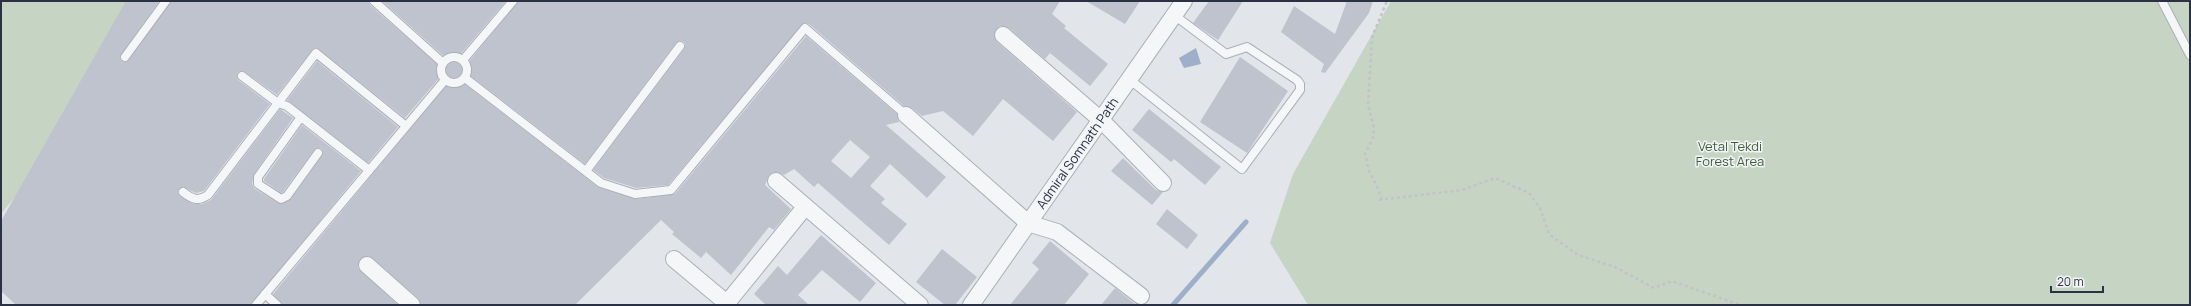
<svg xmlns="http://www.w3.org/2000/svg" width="2191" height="306" viewBox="0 0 2191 306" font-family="Manrope,sans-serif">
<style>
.green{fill:#c6d4c3}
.water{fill:#9eafc9}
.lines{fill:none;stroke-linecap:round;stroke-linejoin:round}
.stream{stroke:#9eafc9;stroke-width:5}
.building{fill:#bfc3cd;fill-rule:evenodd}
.service-casing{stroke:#abafb8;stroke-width:10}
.minor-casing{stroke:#abafb8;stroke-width:18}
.path{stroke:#c0c3c9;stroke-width:2.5;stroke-dasharray:3 3;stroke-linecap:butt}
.service{stroke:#f5f6f8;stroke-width:8}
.minor{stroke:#f5f6f8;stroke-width:16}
.labels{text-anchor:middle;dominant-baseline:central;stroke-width:3;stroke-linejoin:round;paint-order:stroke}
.park-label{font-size:13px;fill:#3c5d38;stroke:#f2f4f7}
.street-label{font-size:13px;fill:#2a3142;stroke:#f2f4f7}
</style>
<rect width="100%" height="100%" fill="#e2e5ea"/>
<!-- green -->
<g class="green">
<path d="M1,1h165l-42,55 -28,42 -95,116z"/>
<path d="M1391,1h799v304h-882l-38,-62 23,-69z"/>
</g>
<!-- water -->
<path class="water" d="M1196,48l5,16 -17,4 -5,-10z"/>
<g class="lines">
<!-- stream -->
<path class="stream" d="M1173,305l73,-83"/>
</g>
<!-- building -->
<g class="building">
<path d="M126,1h33l-38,53 -1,6 5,2 4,-2 42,-59h198l1,4 72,63 6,-3 -1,-6 -65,-58h124l-47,55 -1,6 4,3 5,-1 51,-63h542l-8,13 14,12 -2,2 44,36 -18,22 -40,-33 -5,6 -36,-31 -9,-2 -6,8 3,8 80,70 -24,29 -50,-42 -30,37 -30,-25 -21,5 -10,-8 -8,-2 -95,-82 -5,-1 -136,162 -32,3 -32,-10 -11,-8 91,-121 1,-5 -2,-3 -7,2 -91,121 -117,-90 -5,-1 -3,4 2,5 136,105 38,12 39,-5 131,-158 91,78 2,8 -13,3 60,52 -19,21 -37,-34 -20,22 15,13 -4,4 26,21 -18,21 -71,-62 -4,4 -20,-18 -10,6 -7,-3 -8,3 -4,10 26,24 -17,21 -5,-3 -38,48 -25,-23 -5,6 -29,-24 2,-2 -13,-12 -86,85h-154l-3,-7 -49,-42 -9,3 -2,9 40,37h-116l-9,-11 177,-213 -4,-6 -5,1 -36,42 -86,-69 -5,-1 -37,47 -32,-23h-7l-1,4 1,4 32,24 -66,87 -8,2 -13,-6 -5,4 2,5 14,8h8l9,-4 69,-91 13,9 -39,56 -2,10 3,5 25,15 11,-5 31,-43v-7l-4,-1 -4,2 -31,42 -2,1 -17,-12v-2l38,-54 59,46 -110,134h-235l-15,-14v-70zM850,140l20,17 -19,21 -20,-17z"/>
<path d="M1086,1h54l-15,23z"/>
<path d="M1209,1h34l-25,39 -25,-17z"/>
<path d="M1347,1h26l-4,12 -44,60 -4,-1 3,-8 -43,-32 13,-26 41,28z"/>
<path d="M1240,57l48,34 -41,62 -47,-31z"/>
<path d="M317,61l81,66 -30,36 -81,-63z"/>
<path d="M1149,109l72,58 -16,18 -31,-26 -3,3 -39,-32z"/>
<path d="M1123,158l33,32 7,2 -11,13 -41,-34z"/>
<path d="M1167,209l31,26 -11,14 -31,-25z"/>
<path d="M821,235l55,48 -16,19 -38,-32 -24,25 11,10h-43l-12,-11 24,-28 9,9z"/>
<path d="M1050,241l39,33 -25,31h-54l29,-36 -7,-6z"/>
<path d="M942,249l35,28 -22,28h-10l-29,-23z"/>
<path d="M1115,288l20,16 4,1h-38z"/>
</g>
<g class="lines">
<!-- service casing -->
<g class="service-casing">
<g id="service">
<path d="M374,1l69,62"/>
<path d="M2162,1l28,54"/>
<circle cx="454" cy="70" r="13"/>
<path d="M125,57l41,-56"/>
<path d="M463,60l50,-59"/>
<path d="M242,76l36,27 38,-50 90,73"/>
<path d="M465,78l136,105 34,11 36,-4 134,-162 101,87"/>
<path d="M1129,79l113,90 58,-79v-6l-3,-4 -50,-33 -21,7 -52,-39"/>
<path d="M301,117l-43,60v7l23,15 6,-3 31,-43"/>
<path d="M586,171l94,-125"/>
<path d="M183,192c9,7 15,10 25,3l70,-92 9,3 82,64"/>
<path d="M265,294l12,11"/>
<path d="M256,305l189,-225"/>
</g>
</g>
<!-- minor casing -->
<g class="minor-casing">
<g id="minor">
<path d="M1003,35l98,85 62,63"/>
<path d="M906,115l122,108 29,9 84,64"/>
<path d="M776,181l144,124"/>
<path d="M674,259l55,46"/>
<path d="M367,265l45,40"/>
<path d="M727,303l78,-96"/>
<path d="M971,305l213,-304"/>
</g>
</g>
<!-- path -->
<g class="path">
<path d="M626,1l45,38"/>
<path d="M1379,200l83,-10 33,-12 34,15 11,15 9,26 29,21 37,12 39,21 18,-7 68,24"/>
<path d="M1382,200l-5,-14 -8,-15 -4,-17 8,-16 1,-10 -6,-23 4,-68 15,-36"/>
<path d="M1,241l5,-4 48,-66 42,-73 23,-32"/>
</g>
<!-- service -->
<use href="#service" class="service"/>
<!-- minor -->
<use href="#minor" class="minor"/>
</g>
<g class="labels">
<!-- park labels -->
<g class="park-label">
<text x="1730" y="146">Vetal Tekdi<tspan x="1730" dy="15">Forest Area</tspan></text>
</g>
<!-- street labels -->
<g class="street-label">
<text transform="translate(1077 153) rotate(-55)">Admiral Somnath Path</text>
</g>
</g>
<!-- border -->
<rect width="2191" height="306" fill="none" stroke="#2a3142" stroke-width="4"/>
<!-- scale -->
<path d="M2051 286v6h52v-6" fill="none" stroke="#2a3142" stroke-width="2"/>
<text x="2057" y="286" font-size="12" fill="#2a3142" stroke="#f2f4f7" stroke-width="3" paint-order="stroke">20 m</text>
</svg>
